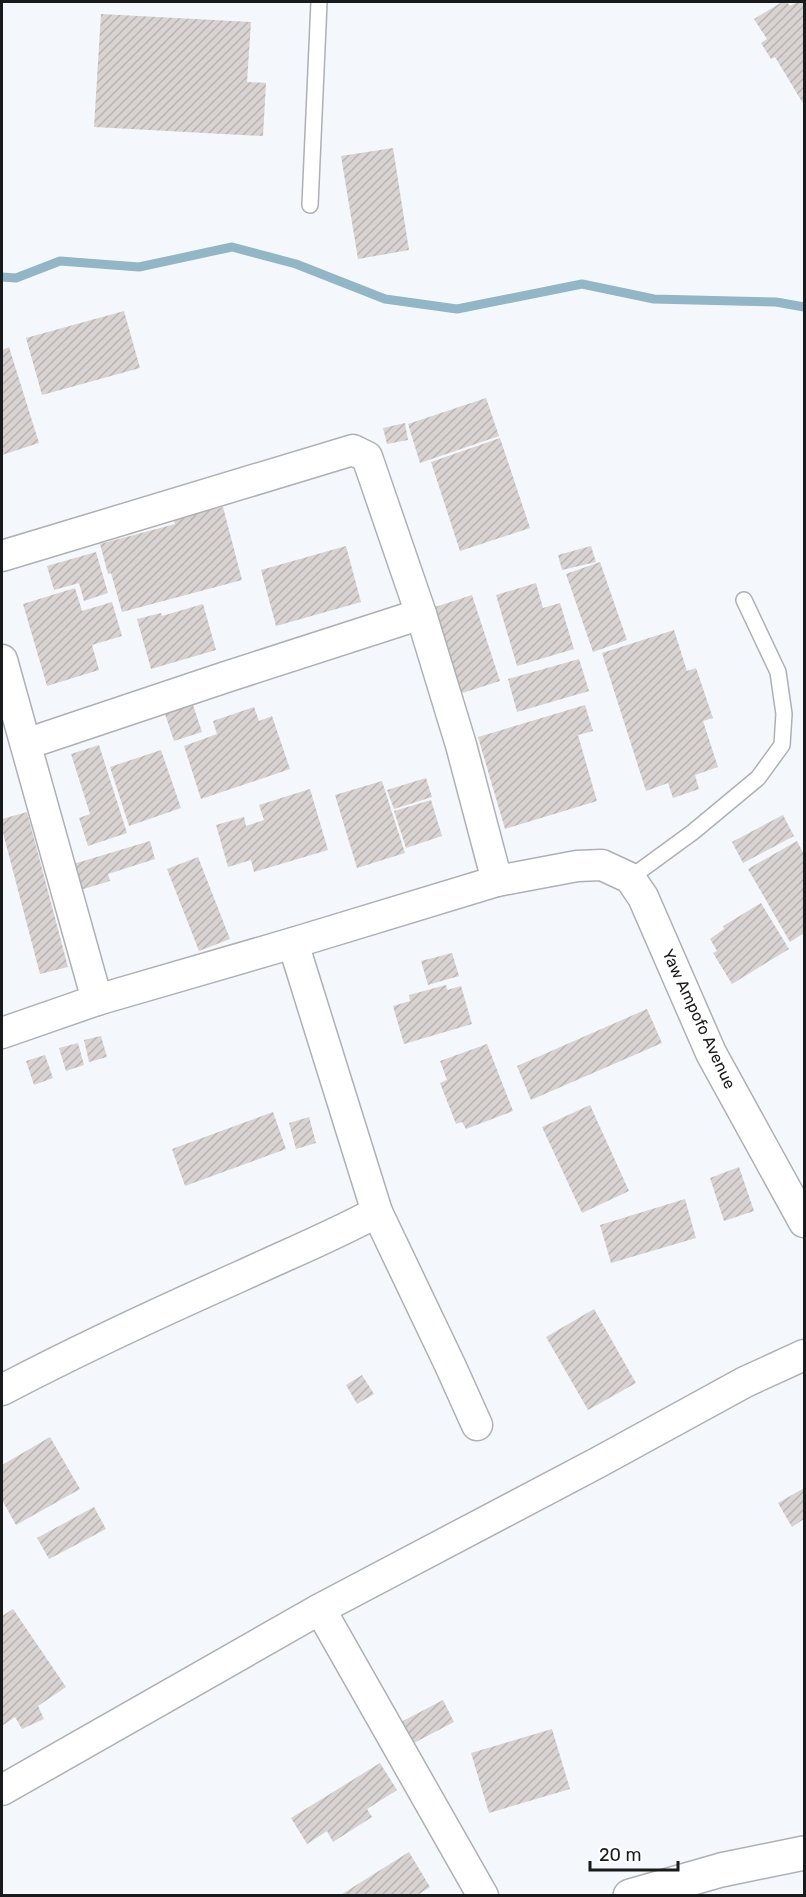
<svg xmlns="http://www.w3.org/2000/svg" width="806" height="1897" viewBox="0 0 806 1897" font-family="Rubik,sans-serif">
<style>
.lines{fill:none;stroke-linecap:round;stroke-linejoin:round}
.stream{stroke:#92b6c5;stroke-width:9}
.building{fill:url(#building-hatch)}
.service-casing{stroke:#aeb0b5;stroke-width:18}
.minor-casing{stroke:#aeb0b5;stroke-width:33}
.secondary-casing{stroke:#aeb0b5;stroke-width:36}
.service{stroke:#fff;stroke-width:15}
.minor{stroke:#fff;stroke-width:30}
.secondary{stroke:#fff;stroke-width:33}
.labels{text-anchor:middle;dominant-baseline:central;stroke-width:4.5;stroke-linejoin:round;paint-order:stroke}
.street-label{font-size:16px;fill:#191a1b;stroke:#fff}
</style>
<defs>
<pattern id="building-hatch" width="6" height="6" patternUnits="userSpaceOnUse" patternTransform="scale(1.5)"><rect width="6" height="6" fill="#d8d2d1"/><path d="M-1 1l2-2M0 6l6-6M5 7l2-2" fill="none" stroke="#b9b4b3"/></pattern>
</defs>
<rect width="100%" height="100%" fill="#f4f7fc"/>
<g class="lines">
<!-- stream -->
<path class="stream" d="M2,277l14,1 44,-17 79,6 93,-20 64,17 89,35 72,10 125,-25 72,15 122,3 28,5"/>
</g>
<!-- building -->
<g class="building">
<path d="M782,2h5l3,4 7,-4h7v103l-29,-48 -4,2 -10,-16 6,-4 -13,-20z"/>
<path d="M101,14l150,8 -4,60 19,1 -3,53 -169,-9z"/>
<path d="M393,148l16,102 -51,9 -17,-103z"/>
<path d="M124,311l16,57 -98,27 -16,-57z"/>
<path d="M9,347l30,96 -37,12v-105z"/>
<path d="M486,398l13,38 -79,27 -12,-39z"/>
<path d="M405,423l3,17 -21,4 -4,-16z"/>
<path d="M500,438l30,90 -70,23 -29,-89z"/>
<path d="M223,507l19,73 -120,32 -11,-39 -3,1 -8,-30 75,-20 -2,-5z"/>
<path d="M346,546l15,56 -85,24 -15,-56z"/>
<path d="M591,546l5,16 -34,8 -4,-15z"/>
<path d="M96,552l12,41 -24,8 -5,-18 -25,7 -7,-24z"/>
<path d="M600,562l27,78 -34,12 -27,-78z"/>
<path d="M536,583l7,25 17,-5 14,46 -57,17 -21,-71z"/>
<path d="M75,588l7,23 30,-9 10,34 -30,9 7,25 -52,16 -24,-82z"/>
<path d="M472,595l28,86 -44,14 -27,-86z"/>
<path d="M203,604l13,46 -65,19 -14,-50 24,-6 1,3z"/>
<path d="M674,630l13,41 9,-3 17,50 -10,3 15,46 -23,8 4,14 -26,9 -5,-15 -22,8 -44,-138z"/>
<path d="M579,659l10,32 -72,21 -9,-33z"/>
<path d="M191,699l11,33 -28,9 -11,-33z"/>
<path d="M585,705l8,26 -15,4 19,66 -92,28 -27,-92z"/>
<path d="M254,707l5,14 13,-5 18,53 -89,30 -17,-53 33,-12 -4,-13z"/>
<path d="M99,745l28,88 -39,13 -9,-28 11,-4 -19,-60z"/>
<path d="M161,750l20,58 -52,18 -19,-59z"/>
<path d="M426,778l6,19 -38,12 -7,-19z"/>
<path d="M382,781l23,72 -48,15 -22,-73z"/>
<path d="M310,789l18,61 -74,22 -3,-12 -23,7 -12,-42 28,-8 2,9 18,-6 -5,-15z"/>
<path d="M431,800l11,36 -36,12 -12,-37z"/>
<path d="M27,812l41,155 -28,7 -38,-145v-10z"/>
<path d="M783,815l11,21 -51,27 -11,-21z"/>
<path d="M150,841l5,18 -47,15 2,7 -33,10 -7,-26z"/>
<path d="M797,841l7,13v79l-14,9 -42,-73z"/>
<path d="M198,857l32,82 -31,12 -32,-82z"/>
<path d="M761,903l28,46 -57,35 -19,-31 4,-2 -7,-12 14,-10 -1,-3z"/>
<path d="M452,953l7,23 -31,9 -7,-24z"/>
<path d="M446,985l1,5 14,-4 11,38 -68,20 -11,-38 17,-5 -1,-6z"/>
<path d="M647,1009l15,34 -131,57 -14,-34z"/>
<path d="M101,1036l6,21 -18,5 -5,-22z"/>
<path d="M78,1043l6,22 -18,6 -7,-23z"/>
<path d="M487,1044l26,67 -47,18 -4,-7 -6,2 -16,-41 7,-3 -7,-19z"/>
<path d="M45,1055l8,23 -19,7 -8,-24z"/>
<path d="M590,1105l39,86 -47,22 -40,-86z"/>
<path d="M273,1112l13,37 -101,37 -13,-37z"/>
<path d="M309,1117l7,26 -20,6 -7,-26z"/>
<path d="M739,1167l15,44 -30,10 -14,-43z"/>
<path d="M685,1199l11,39 -85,25 -11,-38z"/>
<path d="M594,1309l42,74 -48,27 -42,-73z"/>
<path d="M362,1375l12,19 -17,10 -11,-19z"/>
<path d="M50,1437l30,52 -64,36 -14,-25v-35z"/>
<path d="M804,1488v31l-12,8 -14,-24z"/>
<path d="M94,1507l12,22 -57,30 -12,-21z"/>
<path d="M13,1609l53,78 -28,19 6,13 -22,10 -7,-12 -13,9v-110z"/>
<path d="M443,1700l11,22 -42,22 -11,-22z"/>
<path d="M552,1729l18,60 -81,24 -18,-60z"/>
<path d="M380,1763l17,27 -30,19 5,8 -39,25 -6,-11 -20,13 -16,-26z"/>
<path d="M409,1852l21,35 -14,9h-77z"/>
</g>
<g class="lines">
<!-- service casing -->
<g class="service-casing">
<g id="service">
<path d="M310,205l9,-203"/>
<path d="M630,878l63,-46 65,-54 24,-33 2,-31 -6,-42 -34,-72"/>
</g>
</g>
<!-- minor casing -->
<g class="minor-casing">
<g id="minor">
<path d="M2,556l351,-106 14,7 54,157 40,131 36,136"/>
<path d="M2,660l95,340"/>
<path d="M26,744l200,-67 195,-63"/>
<path d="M2,1033l95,-33 196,-57 204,-62 80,-15 25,-1 28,13 13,19 68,156 93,169"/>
<path d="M377,1212l73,153 27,60"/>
<path d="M2,1390c78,-41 158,-78 239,-114 45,-21 92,-40 136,-64l-84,-269"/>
<path d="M320,1609l163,287"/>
<path d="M2,1790l318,-181 277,-146 148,-81 59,-27"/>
</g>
</g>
<!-- secondary casing -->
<g class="secondary-casing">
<path id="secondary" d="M630,1896l91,-26 83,-17"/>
</g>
<!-- service -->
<use href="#service" class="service"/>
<!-- minor -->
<use href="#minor" class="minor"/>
<!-- secondary -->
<use href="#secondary" class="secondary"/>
</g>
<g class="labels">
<!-- street labels -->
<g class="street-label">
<text transform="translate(699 1019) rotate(65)">Yaw Ampofo Avenue</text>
</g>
</g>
<!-- border -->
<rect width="806" height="1897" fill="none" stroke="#191a1b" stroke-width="6"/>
<!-- scale -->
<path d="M590 1861v9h88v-9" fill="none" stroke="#191a1b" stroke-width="3"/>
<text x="599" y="1861" font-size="18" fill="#191a1b" stroke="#ffffff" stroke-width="4.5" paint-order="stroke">20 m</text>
</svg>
